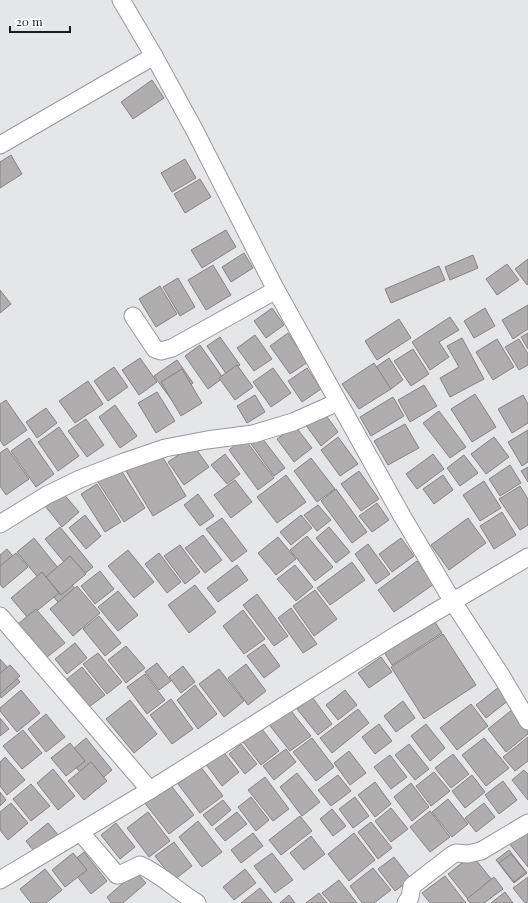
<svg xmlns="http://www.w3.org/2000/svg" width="528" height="903" viewBox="0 0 528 903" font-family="'Playfair Display',serif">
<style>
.building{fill:#b1adaf;stroke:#878385}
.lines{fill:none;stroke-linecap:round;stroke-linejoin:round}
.minor-casing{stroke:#98999d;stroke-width:19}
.minor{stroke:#fff;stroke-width:17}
</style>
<rect width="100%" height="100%" fill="#e4e6ea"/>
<!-- building -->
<g class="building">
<path d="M152,80l12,18 -31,21 -12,-17z"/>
<path d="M11,155l11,19 -22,14v-26z"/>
<path d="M185,159l11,19 -24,14 -11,-19z"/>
<path d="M200,179l11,18 -26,16 -11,-19z"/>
<path d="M226,230l10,17 -34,21 -11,-18z"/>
<path d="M244,253l9,15 -22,14 -9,-15z"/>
<path d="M473,255l5,13 -28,12 -5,-13z"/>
<path d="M528,259v25l-1,1 -12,-16z"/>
<path d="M507,264l12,16 -22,15 -11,-16z"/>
<path d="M213,265l18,30 -25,15 -18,-30z"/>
<path d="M439,266l6,14 -54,23 -6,-14z"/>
<path d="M178,278l17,29 -15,9 -17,-29z"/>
<path d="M160,286l17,28 -21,13 -17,-28z"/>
<path d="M0,290l11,14 -11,9z"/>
<path d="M528,305v24l-15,10 -11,-19z"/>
<path d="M272,308l12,17 -18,13 -12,-17z"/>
<path d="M485,308l10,18 -21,12 -10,-17z"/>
<path d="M450,317l9,13 -20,12 10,15 -19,13 -18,-28z"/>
<path d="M399,319l12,19 -34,22 -12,-19z"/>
<path d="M288,333l20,29 -18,12 -20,-28z"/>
<path d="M528,333v16l-7,-12z"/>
<path d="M255,335l17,24 -18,12 -17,-23z"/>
<path d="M220,337l20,28 -13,10 -20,-29z"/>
<path d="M462,338l22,41 -34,18 -10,-19 19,-11 -12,-21z"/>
<path d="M497,339l17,28 -21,13 -17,-28z"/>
<path d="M519,339l9,15v11l-9,5 -14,-23z"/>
<path d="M200,345l23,33 -15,11 -23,-33z"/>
<path d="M413,349l16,25 -18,12 -17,-25z"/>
<path d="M140,358l17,24 -18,13 -17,-25z"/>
<path d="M389,358l14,22 -12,9 -15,-22z"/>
<path d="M177,360l16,23 -22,16 -17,-23z"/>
<path d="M374,363l17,26 -32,20 -17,-25z"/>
<path d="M237,365l16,22 -18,13 -16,-22z"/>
<path d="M114,367l14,20 -20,14 -14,-20z"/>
<path d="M273,368l18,25 -20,14 -18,-25z"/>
<path d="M307,368l14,21 -19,13 -14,-21z"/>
<path d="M182,369l20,34 -21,13 -20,-34z"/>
<path d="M88,381l15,23 -28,19 -16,-22z"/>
<path d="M424,385l13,21 -27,16 -12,-22z"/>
<path d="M157,392l18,29 -19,12 -18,-30z"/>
<path d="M475,394l21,33 -24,15 -21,-33z"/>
<path d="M255,395l10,17 -18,11 -10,-17z"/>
<path d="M523,395l5,9v19l-16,10 -14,-24z"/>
<path d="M393,397l11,19 -33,20 -11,-19z"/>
<path d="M6,400l21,30 -23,16 -4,-6v-36z"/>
<path d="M115,405l22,31 -17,12 -21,-31z"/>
<path d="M46,408l11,15 -20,15 -11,-16z"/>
<path d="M323,411l15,21 -17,14 -16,-22z"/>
<path d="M439,411l27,36 -16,11 -27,-35z"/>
<path d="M86,419l18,26 -17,12 -19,-26z"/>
<path d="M405,424l14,24 -31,17 -14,-24z"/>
<path d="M295,426l17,22 -18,14 -17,-23z"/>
<path d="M59,427l20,29 -21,15 -20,-29z"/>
<path d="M528,430v32l-6,4 -14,-24z"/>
<path d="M259,434l26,34 -11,8 -25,-35z"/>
<path d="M338,437l20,27 -18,12 -19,-26z"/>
<path d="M494,437l15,20 -23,17 -15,-20z"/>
<path d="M29,438l25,36 -18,13 -25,-36z"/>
<path d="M244,438l30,40 -16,12 -29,-40z"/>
<path d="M193,445l16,22 -25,18 -16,-23z"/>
<path d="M7,448l22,31 -23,16 -6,-9v-33z"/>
<path d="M159,451l27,45 -33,20 -27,-45z"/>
<path d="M225,454l15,20 -13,10 -16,-19z"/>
<path d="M433,454l11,15 -27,20 -11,-15z"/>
<path d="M464,455l14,18 -18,13 -13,-18z"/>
<path d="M311,458l24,31 -18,13 -23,-31z"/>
<path d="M510,465l11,18 -21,13 -11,-17z"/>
<path d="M119,467l26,41 -21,14 -26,-40z"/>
<path d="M528,467v15l-7,-11z"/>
<path d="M359,471l20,28 -18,12 -20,-27z"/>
<path d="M286,475l20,27 -29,21 -20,-26z"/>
<path d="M443,475l10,15 -19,14 -11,-15z"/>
<path d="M235,480l17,22 -21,16 -17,-23z"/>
<path d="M484,481l17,27 -21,13 -17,-26z"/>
<path d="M97,484l24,38 -16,10 -24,-38z"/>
<path d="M520,486l8,13v26l-8,5 -21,-31z"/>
<path d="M336,489l31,43 -15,11 -31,-42z"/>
<path d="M62,492l17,20 -17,15 -17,-21z"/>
<path d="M198,494l16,22 -14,10 -16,-21z"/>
<path d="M377,503l12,17 -17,12 -13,-16z"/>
<path d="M318,505l13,15 -14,11 -13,-16z"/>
<path d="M502,512l14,23 -22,14 -14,-23z"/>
<path d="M85,515l16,21 -15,13 -17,-21z"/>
<path d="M301,515l11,13 -21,17 -11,-13z"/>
<path d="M222,518l25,33 -15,11 -26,-33z"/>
<path d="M468,518l18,25 -37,27 -18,-25z"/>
<path d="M60,527l33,40 -15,12 -33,-40z"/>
<path d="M329,527l21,25 -14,11 -20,-25z"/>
<path d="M203,535l19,25 -17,13 -20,-25z"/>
<path d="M307,536l26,31 -18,14 -25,-31z"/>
<path d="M278,537l18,22 -20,16 -18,-22z"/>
<path d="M34,538l45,56 -17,13 -45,-55z"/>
<path d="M401,538l13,18 -22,16 -13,-18z"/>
<path d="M368,544l22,30 -14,10 -21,-30z"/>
<path d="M180,545l20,27 -15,12 -21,-28z"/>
<path d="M7,549l15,18 -22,18v-30z"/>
<path d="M128,550l26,32 -20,16 -26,-32z"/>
<path d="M16,553l12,14 -25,21 -3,-4v-18z"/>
<path d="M159,553l22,29 -14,11 -22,-29z"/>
<path d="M70,556l16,18 -25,21 -15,-18z"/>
<path d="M417,561l17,23 -40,28 -16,-22z"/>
<path d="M352,562l13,18 -35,25 -13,-17z"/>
<path d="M237,565l11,15 -30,22 -11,-14z"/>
<path d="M295,565l18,22 -17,14 -19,-22z"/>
<path d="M100,571l14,18 -19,15 -14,-18z"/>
<path d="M42,572l17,21 -31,25 -17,-20z"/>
<path d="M195,585l21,27 -27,21 -21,-28z"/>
<path d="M77,586l23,27 -27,23 -23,-27z"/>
<path d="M315,590l22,29 -23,17 -21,-30z"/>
<path d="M118,591l20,24 -20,16 -20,-24z"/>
<path d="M257,594l31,42 -14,10 -31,-41z"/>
<path d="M291,608l26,36 -14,9 -25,-35z"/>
<path d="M36,609l29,34 -18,14 -29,-33z"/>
<path d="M243,610l22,29 -21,15 -21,-28z"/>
<path d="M99,616l22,27 -16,13 -22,-27z"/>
<path d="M431,616l11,17 -50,32 -11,-18z"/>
<path d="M443,634l33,51 -52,34 -33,-52z"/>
<path d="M75,643l12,15 -20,16 -12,-15z"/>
<path d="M264,644l16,22 -16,12 -17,-22z"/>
<path d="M126,646l19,22 -19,15 -18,-23z"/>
<path d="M98,653l24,29 -15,12 -24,-30z"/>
<path d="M381,657l11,15 -23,16 -11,-15z"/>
<path d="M0,659l20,23 -19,16 -1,-2z"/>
<path d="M157,663l14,18 -12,9 -14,-18z"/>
<path d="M246,664l20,27 -18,14 -20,-27z"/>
<path d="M10,665l10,11 -20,18v-21z"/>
<path d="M183,666l12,16 -14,11 -12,-16z"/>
<path d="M82,667l23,28 -16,12 -22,-28z"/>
<path d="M219,669l25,32 -20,16 -25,-33z"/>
<path d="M145,674l20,26 -18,14 -20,-27z"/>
<path d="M195,685l22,29 -19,15 -21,-29z"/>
<path d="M499,687l10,13 -23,18 -10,-13z"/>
<path d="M21,690l19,23 -23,19 -17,-21v-3z"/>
<path d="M345,690l12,15 -19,15 -12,-15z"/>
<path d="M312,697l20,27 -14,11 -21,-26z"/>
<path d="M171,699l22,30 -21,15 -22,-29z"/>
<path d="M130,700l27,34 -23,19 -28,-34z"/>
<path d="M403,701l12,17 -19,14 -12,-16z"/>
<path d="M471,704l17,22 -31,24 -17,-22z"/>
<path d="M287,706l24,30 -21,15 -23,-29z"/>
<path d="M358,709l11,14 -37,30 -12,-15z"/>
<path d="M513,709l15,19v6l-22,18 -18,-23z"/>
<path d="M46,714l19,23 -19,15 -18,-23z"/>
<path d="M0,718l9,11 -9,7z"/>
<path d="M258,724l21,27 -18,14 -21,-27z"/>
<path d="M379,724l13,17 -17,13 -13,-17z"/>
<path d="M426,724l19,24 -15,13 -19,-25z"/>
<path d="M23,730l19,23 -20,16 -19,-23z"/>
<path d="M528,737v24l-13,10 -12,-14z"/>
<path d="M86,738l26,32 -20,17 -26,-32z"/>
<path d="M312,738l22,29 -18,14 -23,-29z"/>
<path d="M484,738l25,30 -23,18 -24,-31z"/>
<path d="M70,743l15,18 -19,15 -15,-18z"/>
<path d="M241,744l16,20 -12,10 -16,-20z"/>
<path d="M409,744l20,25 -14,11 -20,-25z"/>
<path d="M286,749l10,13 -22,18 -11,-14z"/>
<path d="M222,750l17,22 -17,14 -17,-23z"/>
<path d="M349,751l17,22 -16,12 -16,-22z"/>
<path d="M453,754l16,20 -18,14 -16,-20z"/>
<path d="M390,755l17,22 -16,12 -17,-22z"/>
<path d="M5,757l20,23 -18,15 -7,-9v-24z"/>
<path d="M91,762l16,19 -23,19 -16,-19z"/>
<path d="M200,766l23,30 -23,17 -22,-29z"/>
<path d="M53,769l22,27 -17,14 -21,-27z"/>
<path d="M524,770l4,4v26l-16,-20z"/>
<path d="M434,772l16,19 -19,15 -15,-20z"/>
<path d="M297,773l23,29 -18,14 -22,-29z"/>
<path d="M338,775l13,16 -20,15 -13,-16z"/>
<path d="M472,775l13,17 -20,16 -13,-17z"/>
<path d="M265,777l24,32 -16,12 -25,-31z"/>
<path d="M503,781l14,19 -18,14 -14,-19z"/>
<path d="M375,782l16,22 -16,13 -17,-22z"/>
<path d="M169,783l25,32 -25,19 -25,-32z"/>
<path d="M411,783l18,24 -17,14 -18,-24z"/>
<path d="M31,784l19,22 -19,15 -18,-22z"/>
<path d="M0,792l6,8 -6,6z"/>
<path d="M251,797l18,23 -13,11 -18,-24z"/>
<path d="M355,797l14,19 -16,12 -14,-19z"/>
<path d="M448,799l20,25 -16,13 -20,-25z"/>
<path d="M223,800l8,10 -19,16 -9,-11z"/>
<path d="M11,803l17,20 -20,17 -8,-10v-18z"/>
<path d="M484,803l11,14 -19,15 -11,-14z"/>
<path d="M391,808l17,21 -17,13 -16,-21z"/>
<path d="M332,809l14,17 -13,10 -13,-17z"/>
<path d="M430,811l20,26 -20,15 -20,-25z"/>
<path d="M148,812l22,29 -21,16 -22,-29z"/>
<path d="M237,812l10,12 -22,17 -10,-12z"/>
<path d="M300,816l12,15 -31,24 -12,-15z"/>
<path d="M198,821l24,31 -20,15 -23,-30z"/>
<path d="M371,822l21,26 -14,11 -20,-27z"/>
<path d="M48,823l12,14 -23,18 -11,-14z"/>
<path d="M116,823l19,24 -15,12 -19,-24z"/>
<path d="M525,829l3,4v34l-20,-25z"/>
<path d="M253,833l10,13 -22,17 -10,-13z"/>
<path d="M354,833l21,27 -26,21 -21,-27z"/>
<path d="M311,836l14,18 -21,16 -14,-17z"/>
<path d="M174,842l18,24 -18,14 -19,-24z"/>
<path d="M509,850l18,23 -13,10 -18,-23z"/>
<path d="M84,852l23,29 -16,13 -23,-29z"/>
<path d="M73,853l14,17 -22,17 -13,-17z"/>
<path d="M272,853l21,27 -18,13 -21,-27z"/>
<path d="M511,854l15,18 -12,10 -15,-19z"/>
<path d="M472,855l24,30 -25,18 -23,-29z"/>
<path d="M394,857l17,22 -16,12 -17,-22z"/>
<path d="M373,868l18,22 -17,13h-12l-12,-17z"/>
<path d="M45,869l17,21 -16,13h-15l-11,-14z"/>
<path d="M245,869l11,14 -22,17 -11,-13z"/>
<path d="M136,872l10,11 -23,20h-12l-4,-6z"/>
<path d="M445,876l21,27h-36l-8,-10z"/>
<path d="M494,877l9,12 -19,14h-14l-3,-4z"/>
<path d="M528,877v26h-3l-12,-15z"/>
<path d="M339,880l18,23h-26l-9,-10z"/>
<path d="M260,888l12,15h-31z"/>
<path d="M505,892l8,11h-22z"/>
<path d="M319,893l8,10h-21z"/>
<path d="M289,895l6,8h-15z"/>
</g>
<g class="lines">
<!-- minor casing -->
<g class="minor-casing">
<g id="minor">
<path d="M121,0l33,56 41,75 81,159 126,226 51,86 49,75 26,44"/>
<path d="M0,145l154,-89"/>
<path d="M133,316l22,33 6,2 11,-3 104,-58"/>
<path d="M0,524l47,-29 33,-16 44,-17 41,-14 42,-8 46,-6 40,-12 45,-20"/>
<path d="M0,616l150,174"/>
<path d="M81,833l36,42h2l21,-10c21,9 37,26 57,38"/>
<path d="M0,880l150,-90 248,-156 130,-77"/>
<path d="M406,903l4,-6 2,-11 40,-31 4,-2 12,1 13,-3 47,-28"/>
</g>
</g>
<!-- minor -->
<use href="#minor" class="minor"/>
</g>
<!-- scale -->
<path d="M10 26v6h60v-6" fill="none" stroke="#1b1c1d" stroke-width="2"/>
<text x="16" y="26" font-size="12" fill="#1b1c1d" stroke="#ffffff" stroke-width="3" paint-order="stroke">20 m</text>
</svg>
